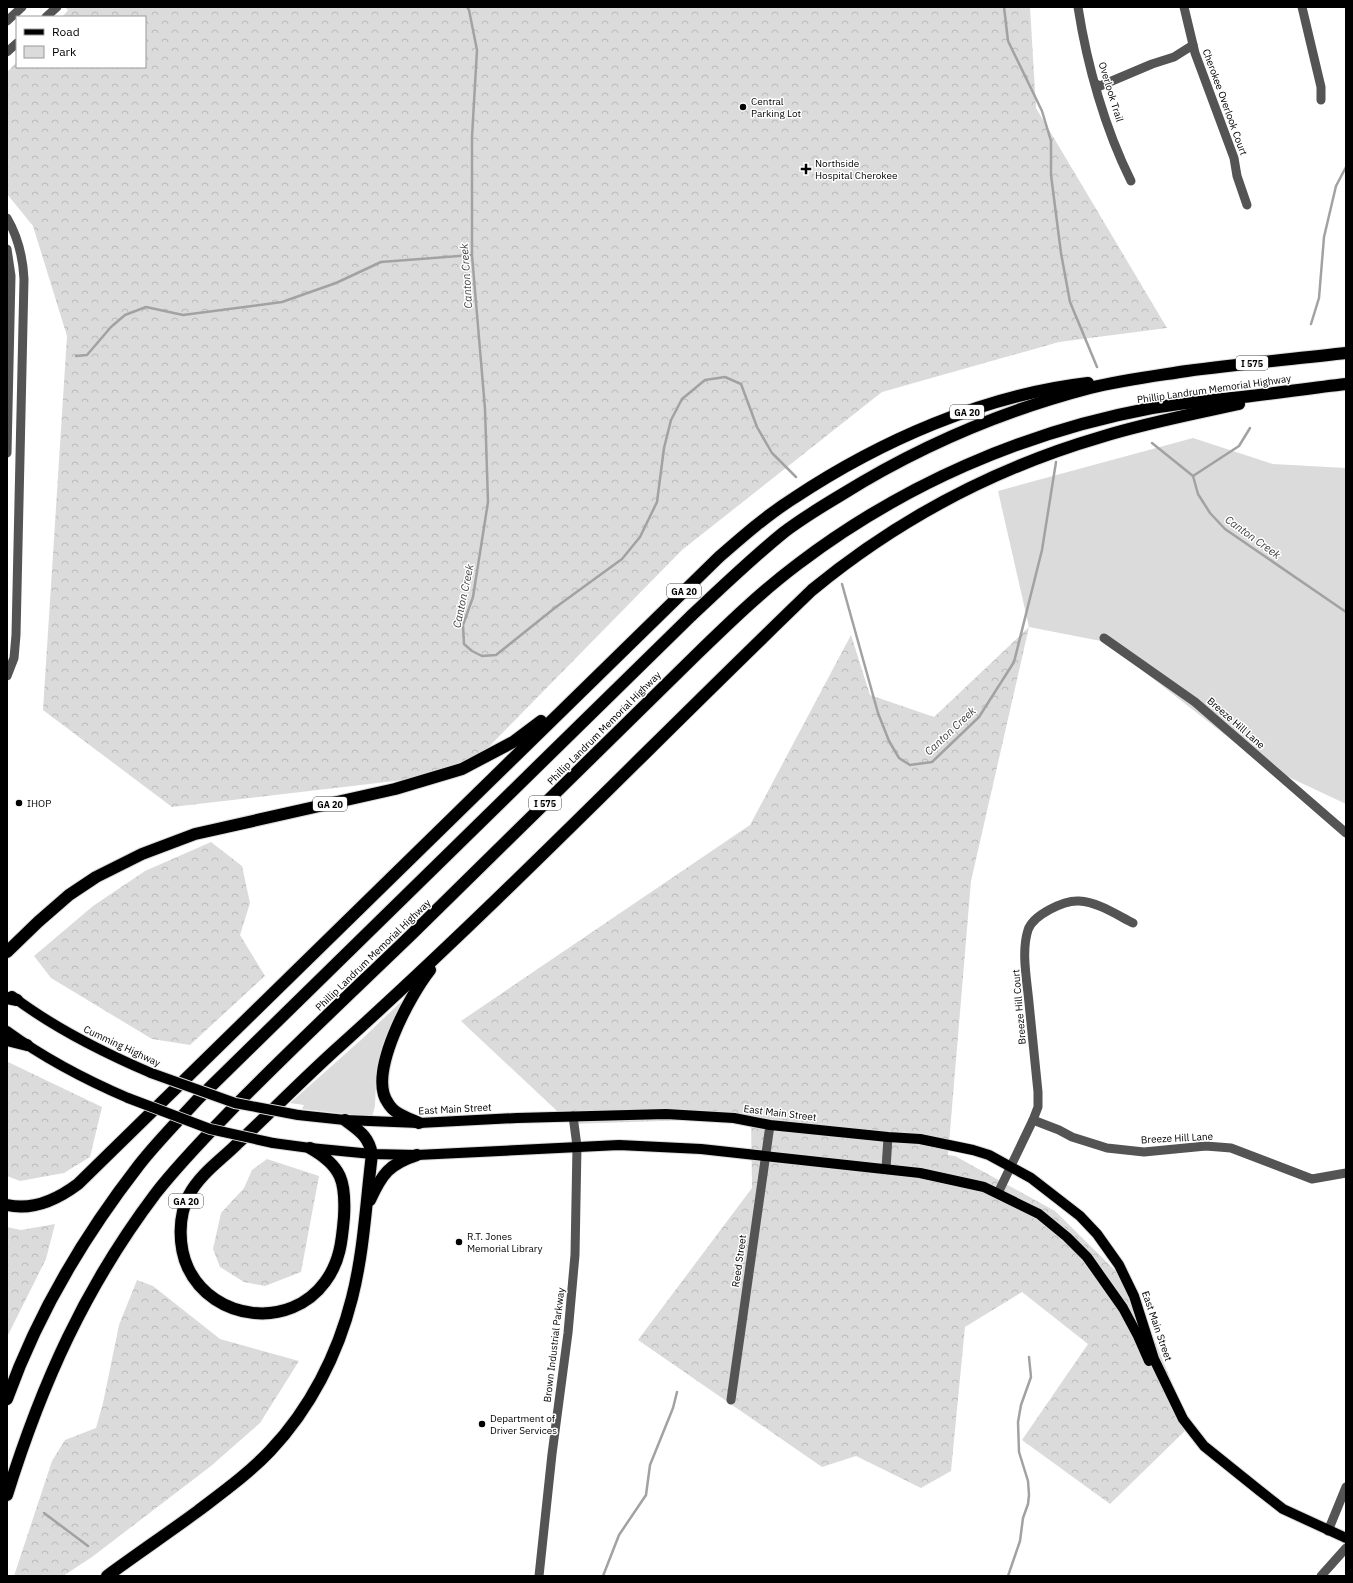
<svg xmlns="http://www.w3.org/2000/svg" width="1353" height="1583" viewBox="0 0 1353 1583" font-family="'IBM Plex Sans',sans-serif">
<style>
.green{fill:#dbdbdb}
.forest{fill:url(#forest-crowns)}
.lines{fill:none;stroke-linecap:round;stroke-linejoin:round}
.stream{stroke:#a2a2a2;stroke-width:2.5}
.major-casing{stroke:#dbdbdb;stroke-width:12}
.highway-casing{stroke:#dbdbdb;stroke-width:14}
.minor{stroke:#545454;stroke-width:9}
.major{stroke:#000;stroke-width:10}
.highway{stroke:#000;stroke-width:12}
.major-bridge-casing{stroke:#dbdbdb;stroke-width:12;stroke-linecap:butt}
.major-bridge{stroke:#000;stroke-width:10}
.poi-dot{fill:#000;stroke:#fff;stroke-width:1.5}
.labels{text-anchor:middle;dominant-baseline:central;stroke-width:3;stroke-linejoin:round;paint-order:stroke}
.shield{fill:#fff;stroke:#4c4c4c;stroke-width:1}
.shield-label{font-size:9px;font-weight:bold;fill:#000}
.street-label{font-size:10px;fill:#000;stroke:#fff}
.poi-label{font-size:10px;fill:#000;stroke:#fff;text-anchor:start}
.water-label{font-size:11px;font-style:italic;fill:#434343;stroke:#fff}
</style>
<defs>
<pattern id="forest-crowns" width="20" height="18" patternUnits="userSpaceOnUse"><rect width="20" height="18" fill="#dbdbdb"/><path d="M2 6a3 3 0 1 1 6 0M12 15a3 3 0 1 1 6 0" fill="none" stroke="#bababa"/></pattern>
</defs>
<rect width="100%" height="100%" fill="#fff"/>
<!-- green -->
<g class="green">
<path d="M1193,438l80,26 73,4v336l-81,-38 -159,-124 -77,-15 -31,-136z"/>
<path d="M406,997l-22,49 -8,35 -1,25 -3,11 -70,-8 2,-4 -14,-2 72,-64z"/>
</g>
<!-- forest -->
<g class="forest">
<path d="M65,7h965l6,101 131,220 -108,14 -177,50 -200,158 -219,223 -291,34 -129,-97 24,-374 -34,-110 -26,-32v-122l10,-10v5h128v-50h-83l6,-7z"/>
<path d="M1029,627l-58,254 -23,274 7,1 100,55 78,77 57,138 -80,78 -88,-64 66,-96 -66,-52 -57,35 -14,144 -30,17 -65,-32 -34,11 -184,-127 114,-152 -1,-70 -180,6 -110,-103 289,-196 101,-190 19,60 64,22z"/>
<path d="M211,842l31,24 8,37 -10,32 25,41 -75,69 -38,-6 -101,-61 -17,-22 59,-50 52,-35z"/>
<path d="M8,1062l94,45 -12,50 -26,16 -44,8 -13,-5z"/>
<path d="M267,1159l52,17 -18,96 -36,14 -21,-4 -24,-15 -7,-18 8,-36 23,-25 8,-18z"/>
<path d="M55,1224l-9,35 -39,78v-110l14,3z"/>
<path d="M137,1280l16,6 67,53 79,22 -39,62 -49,43 -119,91 -29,19h-49l38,-115 13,-21 31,-12 7,-25 16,-78z"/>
</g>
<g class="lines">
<!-- stream -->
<g class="stream">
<path d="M467,7l2,3 8,40 -5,87v118l13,154 3,93 -15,95 -10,28 1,19 8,7 10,5 14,-1 60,-48 66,-48 18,-22 17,-35 7,-54 7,-28 11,-21 23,-19 20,-3 16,7 16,43 15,26 24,24"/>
<path d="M1004,7l4,34 34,70 9,30v34l10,78 9,49 27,65"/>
<path d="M1311,324l8,-26 5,-61 12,-51 10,-19"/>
<path d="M76,356l11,-1 24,-28 14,-12 21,-8 37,8 99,-13 54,-19 45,-21 91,-7"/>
<path d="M1152,443l41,33 5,18 12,19 15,16 121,83"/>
<path d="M1193,476l46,-30 11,-18"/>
<path d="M842,584l36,129 11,28 10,17 11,7 22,-3 47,-45 35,-55 28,-112 14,-88"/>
<path d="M44,1513l44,33"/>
<path d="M603,1576l16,-41 27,-40 4,-30 23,-57 4,-16"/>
<path d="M1008,1576l12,-35 3,-23 5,-14 1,-9 -1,-14 -9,-29 -1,-30 3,-17 10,-28 -2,-20"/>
</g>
<!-- major casing -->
<g class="major-casing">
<g id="major">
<path d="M12,996c42,32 90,56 139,77"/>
<path d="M7,1031c37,27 79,49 121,67"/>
<path d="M298,1115l47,5 74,3 98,-5 149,-4 68,4 36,7 118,12 32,2 53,11 16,5 42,23 49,38 17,18 22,31 15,31 20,63 29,60 21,27 56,45 23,18 63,29"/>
<path d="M273,1143l37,5 62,6 45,1 202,-10 82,4 219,24 64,14 55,27 28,23 20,20 36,51 15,28 11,25"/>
</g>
</g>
<!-- highway casing -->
<g class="highway-casing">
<g id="highway">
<path d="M7,952l31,-30 31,-27 27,-18 46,-23 53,-20 200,-45 67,-20 51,-27 28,-21"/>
<path d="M7,998l10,2"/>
<path d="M7,1040l20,5"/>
<path d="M419,1123c-11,-5 -25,-9 -31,-20 -21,-29 22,-108 42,-133"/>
<path d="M310,1148c32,18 36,34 34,69 -2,24 -4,45 -19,65 -35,48 -112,39 -137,-14 -10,-22 -10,-52 1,-73 11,-21 32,-35 48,-51 35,-33 69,-68 105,-100 162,-146 313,-303 470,-454 85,-70 183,-122 289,-153 45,-14 92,-23 138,-33"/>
<path d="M370,1200c12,-26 19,-36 47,-45"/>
<path d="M7,1205c26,6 51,-6 71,-21l640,-626c24,-21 49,-43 76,-60 86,-57 190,-103 294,-115"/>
<path d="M7,1399c30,-84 77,-163 132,-234 18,-23 39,-44 59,-66l493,-483c30,-28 60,-57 92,-83 18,-14 38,-26 58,-38 77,-48 161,-84 249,-107 32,-8 65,-12 97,-17 53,-7 106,-12 159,-18"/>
<path d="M7,1495c35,-112 78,-208 149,-302 25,-32 54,-61 82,-90 57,-58 117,-114 175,-170 95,-93 190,-187 285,-280 32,-31 64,-62 100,-89 104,-79 225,-132 354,-156 30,-5 60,-8 90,-11 35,-4 69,-9 104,-13"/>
<path d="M107,1576c30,-22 61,-43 91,-65 25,-19 50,-37 72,-60 40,-42 68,-97 82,-153 12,-47 14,-96 20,-144 -4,-19 -13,-23 -27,-34"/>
</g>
</g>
<!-- minor -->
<g class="minor">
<path d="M1078,7c9,58 27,122 53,174"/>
<path d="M1184,7l11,46 39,105 3,18 10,29"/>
<path d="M1302,7l19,80v13"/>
<path d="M46,17l11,-10"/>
<path d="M7,21l15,-14"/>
<path d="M7,52l10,-9"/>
<path d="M1096,84l4,2 52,-22 22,-7 19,-12"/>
<path d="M7,218c11,19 16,39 17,61l-8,356 -2,23 -7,18"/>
<path d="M7,249l4,27 -4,177"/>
<path d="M1104,638l91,64 151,131"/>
<path d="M1033,1120l26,10 13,7 35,11 37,4 62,-6 25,2 81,31 34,-6"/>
<path d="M886,1169l2,-32"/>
<path d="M998,1193l35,-73 5,-13v-15c-3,-30 -6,-59 -9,-89 -2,-23 -8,-51 -1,-73 5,-15 36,-30 51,-29 19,1 38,14 54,22"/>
<path d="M731,1400l39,-275"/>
<path d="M1328,1531l18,-44"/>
<path d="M539,1576l13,-122 16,-121 7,-78 2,-109 -4,-30"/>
<path d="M1321,1576l25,-28"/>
</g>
<!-- major -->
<use href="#major" class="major"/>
<!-- highway -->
<use href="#highway" class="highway"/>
<!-- major-bridge casing -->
<g class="major-bridge-casing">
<g id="major-bridge">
<path d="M151,1073l84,30 63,12"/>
<path d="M128,1098l82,31 63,14"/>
</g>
</g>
<!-- major-bridge -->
<use href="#major-bridge" class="major-bridge"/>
</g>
<!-- markers -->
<g class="poi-dot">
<circle cx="743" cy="107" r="4"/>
<path d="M804 163h4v4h4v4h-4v4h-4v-4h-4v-4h4z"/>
<circle cx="19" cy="803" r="4"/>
<circle cx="459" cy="1242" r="4"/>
<circle cx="482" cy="1424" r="4"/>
</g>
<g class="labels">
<!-- shield labels -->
<g class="shield">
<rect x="1236" y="356" width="32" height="14" rx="3"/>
<rect x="950" y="405" width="34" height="14" rx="3"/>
<rect x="667" y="584" width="34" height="14" rx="3"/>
<rect x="529" y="796" width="32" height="14" rx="3"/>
<rect x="313" y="797" width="34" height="14" rx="3"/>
<rect x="169" y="1194" width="34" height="14" rx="3"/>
</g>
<g class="shield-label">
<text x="1252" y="363">I 575</text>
<text x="967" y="412">GA 20</text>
<text x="684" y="591">GA 20</text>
<text x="545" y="803">I 575</text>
<text x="330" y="804">GA 20</text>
<text x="186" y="1201">GA 20</text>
</g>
<!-- street labels -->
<g class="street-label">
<text transform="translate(1111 92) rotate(73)">Overlook Trail</text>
<text transform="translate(1225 102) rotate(70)">Cherokee Overlook Court</text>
<text transform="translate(1214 389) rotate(-8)">Phillip Landrum Memorial Highway</text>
<text transform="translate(1236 723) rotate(41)">Breeze Hill Lane</text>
<text transform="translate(604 728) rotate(-45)">Phillip Landrum Memorial Highway</text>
<text transform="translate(373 955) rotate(-44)">Phillip Landrum Memorial Highway</text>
<text transform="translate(1019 1007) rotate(-95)">Breeze Hill Court</text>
<text transform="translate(122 1046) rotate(25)">Cumming Highway</text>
<text transform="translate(455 1109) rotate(-3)">East Main Street</text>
<text transform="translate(780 1113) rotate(7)">East Main Street</text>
<text transform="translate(1177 1138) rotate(-3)">Breeze Hill Lane</text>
<text transform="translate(739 1261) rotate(-82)">Reed Street</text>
<text transform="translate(1157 1326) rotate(71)">East Main Street</text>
<text transform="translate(554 1345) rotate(-83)">Brown Industrial Parkway</text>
</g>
<!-- poi labels -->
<g class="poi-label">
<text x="751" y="101">Central<tspan x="751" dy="12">Parking Lot</tspan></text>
<text x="815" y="163">Northside<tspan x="815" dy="12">Hospital Cherokee</tspan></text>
<text x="27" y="803">IHOP</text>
<text x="467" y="1236">R.T. Jones<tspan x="467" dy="12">Memorial Library</tspan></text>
<text x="490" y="1418">Department of<tspan x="490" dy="12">Driver Services</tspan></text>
</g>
<!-- water labels -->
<g class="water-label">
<text transform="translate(466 276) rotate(-94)">Canton Creek</text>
<text transform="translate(1253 537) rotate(36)">Canton Creek</text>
<text transform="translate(463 596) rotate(-78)">Canton Creek</text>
<text transform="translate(950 731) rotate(-43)">Canton Creek</text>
</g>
</g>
<!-- border -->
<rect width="1353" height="1583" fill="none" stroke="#000000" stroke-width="16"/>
<!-- legend -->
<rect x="16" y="16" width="130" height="52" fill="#ffffff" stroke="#999999"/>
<rect x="24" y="29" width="20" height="6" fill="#000000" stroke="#999999"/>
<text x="52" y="36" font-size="12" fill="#000000">Road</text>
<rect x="24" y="46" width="20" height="12" fill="#dbdbdb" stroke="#999999"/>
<text x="52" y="56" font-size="12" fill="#000000">Park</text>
</svg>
